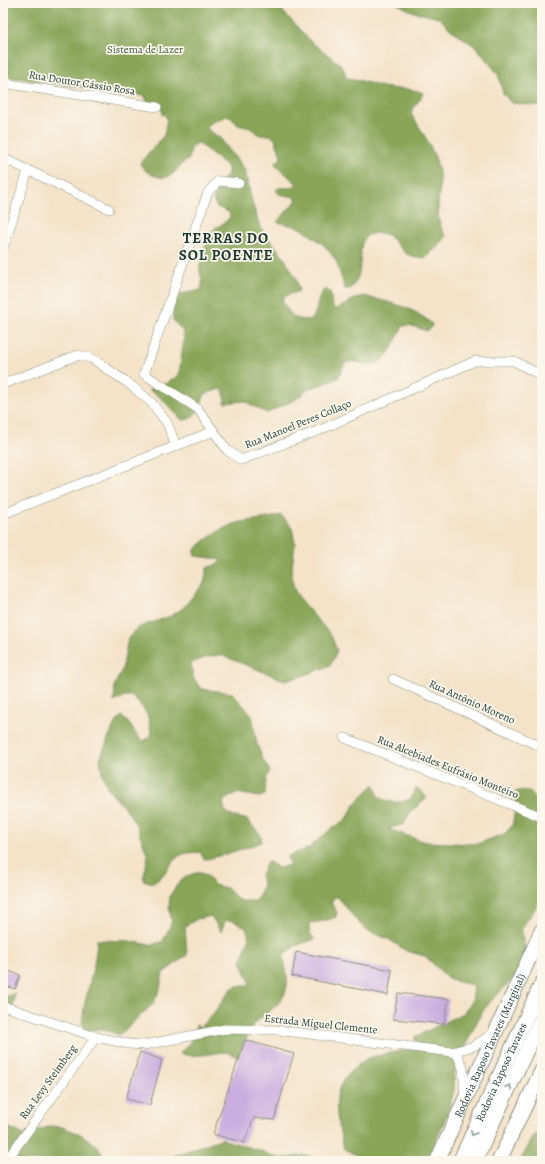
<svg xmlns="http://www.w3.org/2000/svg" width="545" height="1164" viewBox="0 0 545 1164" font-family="Alegreya,serif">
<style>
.forest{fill:#88a558;stroke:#547146}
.building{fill:#caaee0}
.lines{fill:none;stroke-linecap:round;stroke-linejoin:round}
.minor-casing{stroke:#8a907e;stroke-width:10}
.highway-casing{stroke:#8a907e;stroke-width:16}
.minor{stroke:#fff;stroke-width:9}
.highway{stroke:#fff;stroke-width:14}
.oneway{stroke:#8f9e9a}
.labels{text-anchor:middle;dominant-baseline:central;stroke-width:3.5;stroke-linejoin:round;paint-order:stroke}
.park-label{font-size:11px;fill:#425d40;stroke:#fbf7ec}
.street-label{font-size:11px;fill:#1f3d34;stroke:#fbf7ec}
.district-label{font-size:15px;font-weight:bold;letter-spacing:1px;fill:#1f3d34;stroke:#fbf7ec}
</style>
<rect width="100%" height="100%" fill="#fbf7ec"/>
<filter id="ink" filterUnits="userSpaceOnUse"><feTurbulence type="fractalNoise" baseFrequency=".025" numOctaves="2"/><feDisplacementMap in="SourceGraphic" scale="8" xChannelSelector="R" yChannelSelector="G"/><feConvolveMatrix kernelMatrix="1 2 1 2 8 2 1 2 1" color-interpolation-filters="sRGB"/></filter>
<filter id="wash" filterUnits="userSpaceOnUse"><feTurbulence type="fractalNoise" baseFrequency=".012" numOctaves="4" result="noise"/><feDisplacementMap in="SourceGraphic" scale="16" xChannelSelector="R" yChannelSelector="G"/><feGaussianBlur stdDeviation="0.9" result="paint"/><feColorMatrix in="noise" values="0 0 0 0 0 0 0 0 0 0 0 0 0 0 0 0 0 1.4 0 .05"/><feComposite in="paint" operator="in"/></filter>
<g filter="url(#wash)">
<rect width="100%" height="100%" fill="#f4e3c9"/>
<!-- forest -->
<g class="forest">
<path d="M3,3h272l36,39 29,22 4,5 2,9c15,1 28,8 43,10 14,2 19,-1 34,5 -2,7 -10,13 -12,21 10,16 22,33 27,53 6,24 -8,48 8,69l-5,8 -16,14c-5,-1 -13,-1 -18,-4 -12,-8 -14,-22 -31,-21 -5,1 -8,1 -11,5 -9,9 2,35 -15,51h-5l-9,-29 -12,-15 -23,-17 -24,-6 20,-22 -2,-3 -16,-3 -3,-4 3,-2h13l5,-4 -21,-19 -1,-3 5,-2 1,-4 -6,-17 -5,-4h-10l-10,-7 -12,-3 -8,-8 -4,-1 -19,9 -1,3 14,10 25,32 8,36 7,21 23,29 13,22 3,13 -14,5 -3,5c9,14 12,21 30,18 7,-10 4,-22 13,-30l5,3 2,14 3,3c10,-2 16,-10 25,-12 6,-2 9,1 15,2 20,4 41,10 57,25l-1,4 -4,3 -18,-6 -6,1c-8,14 -17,43 -37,38 -8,-1 -14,-4 -21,-1l-7,15 -30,11 -12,10 -29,14 -23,-12 -19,2 -1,-11 -4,-3 -15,5c-5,12 -8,26 -23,26l-22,-23 -11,-7 18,-7 12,-8 5,-37 -2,-8 -9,-10v-13l8,-13 20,-4c4,-14 -3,-15 -1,-24 1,-8 8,-30 13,-36 5,-5 11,-5 17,-13l-1,-5 -12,-5 -4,-7 4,-12 11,-14v-7l-31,-25 -6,7 -2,10c-7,4 -9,7 -14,13 -10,11 -30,3 -35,-9l24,-28 3,-16 -3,-5 -3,1 2,-2 -3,-6 -13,-5 -2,-6 -142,-20z"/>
<path d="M395,3h147v103l-31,-3 -8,-10 -5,-19 -22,-27 -26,-18 -11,-11 -25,-6z"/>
<path d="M281,515l11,12 3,17 -4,31 3,14 7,12 30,34 6,16 -7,15 -31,11 -15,3 -63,-25 -14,2 -16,6 2,14 8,12 31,4 20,22 5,29 6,16 7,11 -4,7 -1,17 -6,2 -22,-4 -13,7c-3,14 11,18 22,19l14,15 2,7c-3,3 -53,19 -58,18l-4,-7c-5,1 -12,0 -17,2 -13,5 -17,23 -30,29l-10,-3 5,-24 -12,-32 -8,-12 -20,-23 -6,-16 -2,-14 13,-32 8,-11c10,6 12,18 22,25l8,-4c-1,-20 -4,-27 -20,-41h-6l-11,6 1,-18 7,-14 6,-32 11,-11 32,-11 12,-8 21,-25 3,-15 13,-5 1,-2 -2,-2 -24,-3 -1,-5c9,-11 30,-25 44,-28 15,-4 27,-3 43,-8z"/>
<path d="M373,785h2l3,12c12,6 19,7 33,2l5,-12 10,9 -1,4 -14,11 -7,13 -16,5 37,13 52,2 27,-10 8,-8 4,-21 -2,-12c31,-16 28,44 28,61 0,13 2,27 0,40 -1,8 -15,26 -20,34 -1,13 7,23 1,36 -10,21 -32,31 -43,52 -9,17 -18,37 -25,56 -2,5 0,12 -1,18 -5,23 -17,50 -28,71h-65l-3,-5 -14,-7c-7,-30 -17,-61 12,-82 3,-3 8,-7 12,-9 17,-5 35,-7 52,-11v-3l-5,-4v-3l49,-24 8,-12 2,-14 -3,-3 -10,-1 -13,-5 -23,-22 -19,-5 -16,-11 -24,-10 -9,-9 -19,-24h-4l-3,6 6,9 -1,5 -12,4 -14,2c-2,6 0,12 5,16l-20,7 -12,10c2,9 5,19 4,28 -1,24 -33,32 -39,49 -2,5 -2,11 -3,15l3,7 -10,3c-12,-10 -22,-4 -36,-3 -8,1 -16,0 -23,-1 8,-8 17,-16 17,-29l4,2 13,-13 18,-25 6,-3h10l3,-3 -9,-22 8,-22 -2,-10c-7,-5 -14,-11 -22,-8l-4,11 -10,-16 -14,3 -12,7 2,29 -24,18 -3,16 -7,15 -34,31c-10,-4 -20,-8 -31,-4l-6,-7c2,-29 14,-55 15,-84l32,1 22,4 12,-4 9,-19c-2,-8 -4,-16 -2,-25 3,-11 21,-29 34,-23 5,2 7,7 10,11l13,3 13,13h15l5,-7 3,-10 -2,-9 5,-12 3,-1 10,6 10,-3 2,-3 -4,-3 1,-3 21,-8 21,-18 15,-10 13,-20z"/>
<path d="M3,993l3,4 9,-4 -2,16 -10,12z"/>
<path d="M3,1121l7,7 14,7 27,-9 11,1 18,7 18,12 7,15h-102z"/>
<path d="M542,1131v30h-22l14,-25z"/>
<path d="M223,1138l2,2 36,11 19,8 23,-4 28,6h-180l17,-3z"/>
</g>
<g id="blocks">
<!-- building -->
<g class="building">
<path d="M296,952l96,18 -4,25 -96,-19z"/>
<path d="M3,969l17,6 -5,14 -12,-4z"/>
<path d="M398,993l51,6 -5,25 -51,-5z"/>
<path d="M245,1040l49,14 -20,66 -20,-2 -10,25 -31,-9z"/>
<path d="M140,1052l22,8 -12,45 -24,-6z"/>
</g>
</g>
</g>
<g filter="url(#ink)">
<use href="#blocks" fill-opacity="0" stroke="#8a907e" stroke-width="1"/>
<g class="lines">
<!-- minor casing -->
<g class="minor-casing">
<g id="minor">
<path d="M3,83l154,24"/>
<path d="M3,158l106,51"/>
<path d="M239,183l-21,-2 -10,11 -64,182 54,35 29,41 14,10 79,-30 155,-69h39l28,15"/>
<path d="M3,248l25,-77"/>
<path d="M3,384l75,-29 13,3 37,25 23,19 16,21 9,23"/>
<path d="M3,514l211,-83"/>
<path d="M393,679l149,68"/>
<path d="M345,738l197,79"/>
<path d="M3,1006l93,31 33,7 15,1 81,-16 52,1 175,22 22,-6 20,-13"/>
<path d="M452,1052l5,2 6,14 2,26"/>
<path d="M6,1161l90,-124"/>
</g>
</g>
<!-- highway casing -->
<g class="highway-casing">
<g id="highway">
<path id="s1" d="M437,1161l105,-231"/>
<path id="s2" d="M460,1161l82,-178"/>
<path d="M475,1161l67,-144"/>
<path d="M499,1161l43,-91"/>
</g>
</g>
<!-- minor -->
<use href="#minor" class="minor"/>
<!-- highway -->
<use href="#highway" class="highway"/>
</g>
<!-- one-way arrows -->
<defs><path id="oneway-chevron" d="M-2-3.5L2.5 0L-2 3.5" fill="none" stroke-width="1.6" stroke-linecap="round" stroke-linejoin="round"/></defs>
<g class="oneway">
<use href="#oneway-chevron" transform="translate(509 1087) rotate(-65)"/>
<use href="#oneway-chevron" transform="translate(473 1133) rotate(115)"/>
</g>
</g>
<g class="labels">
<!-- park labels -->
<g class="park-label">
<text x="145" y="49">Sistema de Lazer</text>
</g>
<!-- street labels -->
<g class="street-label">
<text transform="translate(82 83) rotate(9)">Rua Doutor Cássio Rosa</text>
<text transform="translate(298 424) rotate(-22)">Rua Manoel Peres Collaço</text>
<text transform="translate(472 702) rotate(24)">Rua Antônio Moreno</text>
<text transform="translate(448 767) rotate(22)">Rua Alcebíades Eufrásio Monteiro</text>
<text transform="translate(321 1024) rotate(6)">Estrada Miguel Clemente</text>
<text stroke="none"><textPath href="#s1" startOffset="127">Rodovia Raposo Tavares (Marginal)</textPath></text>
<text stroke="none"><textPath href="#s2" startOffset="98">Rodovia Raposo Tavares</textPath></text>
<text transform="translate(48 1082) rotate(-54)">Rua Levy Steimberg</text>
</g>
<!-- district labels -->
<g class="district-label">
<text x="226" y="238">TERRAS DO<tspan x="226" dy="17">SOL POENTE</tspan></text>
</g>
</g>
<!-- margin -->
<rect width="545" height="1164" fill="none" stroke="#fbf7ec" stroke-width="16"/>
</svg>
